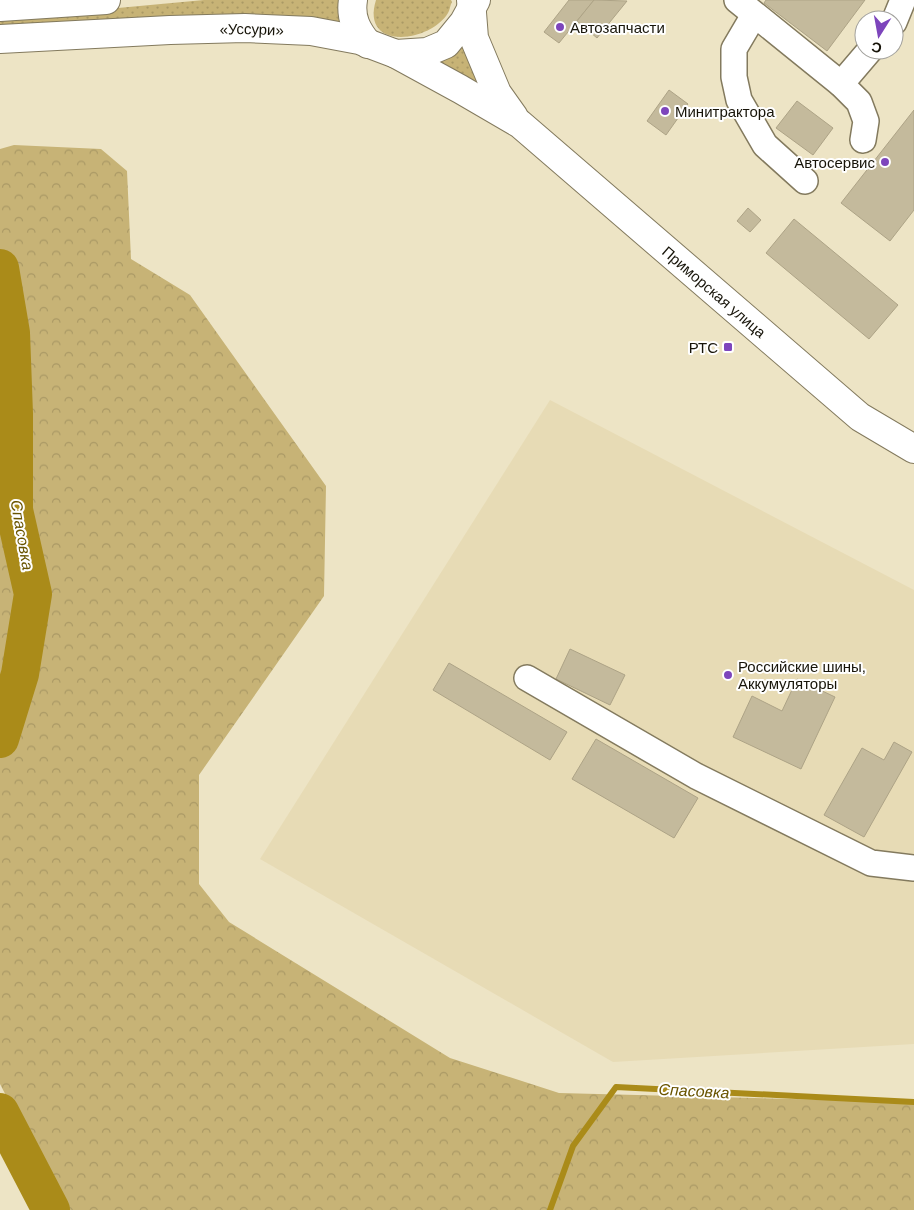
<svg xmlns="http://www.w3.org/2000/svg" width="914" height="1210" viewBox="0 0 914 1210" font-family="Arial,sans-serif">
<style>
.built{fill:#e7dbb5}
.grass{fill:url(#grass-dots)}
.forest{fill:url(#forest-crowns)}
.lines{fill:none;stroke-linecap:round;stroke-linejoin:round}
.stream{stroke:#aa8b19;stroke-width:6}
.river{stroke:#aa8b19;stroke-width:38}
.building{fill:#c4ba9c;stroke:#ada386}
.minor-casing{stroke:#837a5e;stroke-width:28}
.major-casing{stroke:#837a5e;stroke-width:30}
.highway-casing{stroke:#837a5e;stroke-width:30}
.minor{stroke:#fff;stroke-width:25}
.major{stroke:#fff;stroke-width:28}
.highway{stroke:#fff;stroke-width:28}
.poi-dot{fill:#7d45bc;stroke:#fff;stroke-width:2}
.labels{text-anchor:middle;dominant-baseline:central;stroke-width:4;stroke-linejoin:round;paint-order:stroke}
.poi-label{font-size:15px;fill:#171409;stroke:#fff;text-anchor:start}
.street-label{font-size:15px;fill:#171409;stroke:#fff}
.water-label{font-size:16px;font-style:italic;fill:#695400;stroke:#fff}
</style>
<defs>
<pattern id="grass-dots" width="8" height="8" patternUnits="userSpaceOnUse" patternTransform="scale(1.25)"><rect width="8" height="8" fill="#c7b376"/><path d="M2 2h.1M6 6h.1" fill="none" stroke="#aa9965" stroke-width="1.8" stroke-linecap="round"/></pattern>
<pattern id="forest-crowns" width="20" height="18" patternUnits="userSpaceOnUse" patternTransform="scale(1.25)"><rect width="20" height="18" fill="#c7b376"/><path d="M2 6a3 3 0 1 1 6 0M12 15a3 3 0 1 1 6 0" fill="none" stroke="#aa9965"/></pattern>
</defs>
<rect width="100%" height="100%" fill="#ede4c5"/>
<!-- built -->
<path class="built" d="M550,400l364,190v454l-301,18 -353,-203z"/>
<!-- grass -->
<g class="grass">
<path d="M204,0h139l2,24 -345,3v-11l64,-3z"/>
<path d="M376,0h75l1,2c-2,3 -2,8 -4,11 -18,30 -88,38 -72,-13z"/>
<path d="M464,38l26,59 -64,-37z"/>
</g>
<!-- forest -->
<path class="forest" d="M14,145l87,4 26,22 4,88 59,36 136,191 -2,110 -125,179v109l30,38 221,136 109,35 355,9v108h-849l-65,-126v-935z"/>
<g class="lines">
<!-- stream -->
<path class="stream" d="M550,1210l23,-64 43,-59 298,15"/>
<!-- river -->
<g class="river">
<path d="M0,268l11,65 3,81v96l19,84 -13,80 -20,65"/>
<path d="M0,1112l51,98"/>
</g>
</g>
<!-- building -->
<g class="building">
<path d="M569,0h25l-35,43 -15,-11z"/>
<path d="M594,0l33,1 -30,37 -20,-17z"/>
<path d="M766,0h99l-38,51 -63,-48z"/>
<path d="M669,90l19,14 -22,31 -19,-14z"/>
<path d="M797,101l36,27 -20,27 -37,-27z"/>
<path d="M914,110v100l-24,31 -49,-38z"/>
<path d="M748,208l13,12 -11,12 -13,-11z"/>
<path d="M794,219l104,86 -29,34 -103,-86z"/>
<path d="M570,649l55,26 -15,30 -54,-26z"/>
<path d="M449,663l118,69 -17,28 -117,-70z"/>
<path d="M797,679l38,18 -34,72 -68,-32 19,-41 30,15z"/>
<path d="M596,739l102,59 -24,40 -102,-59z"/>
<path d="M894,742l18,10 -48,85 -40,-22 38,-67 22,12z"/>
</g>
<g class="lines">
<!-- minor casing -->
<g class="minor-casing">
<g id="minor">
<path d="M737,0l104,84 18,18 7,19 -3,19"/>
<path d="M754,15l-20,34v28l5,23 26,45 40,36"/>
<path d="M894,22l9,-22"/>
<path d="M841,84l29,-34"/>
<path d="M527,678l169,98 175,87 43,5"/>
</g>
</g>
<!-- major casing -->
<g class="major-casing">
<g id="major">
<path d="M353,0c-3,18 4,31 15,44"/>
<path d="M471,0l3,38 23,55 17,24"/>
<path id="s1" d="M396,54l64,35 60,35 340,293 54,32"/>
</g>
</g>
<!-- highway casing -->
<g class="highway-casing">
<g id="highway">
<path d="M0,7l106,-7"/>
<path id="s2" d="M0,39l170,-9 75,-2 66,3 48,9 37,14 31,-2 19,-8 18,-22 12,-22"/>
</g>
</g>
<!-- minor -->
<use href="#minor" class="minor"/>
<!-- major -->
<use href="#major" class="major"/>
<!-- highway -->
<use href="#highway" class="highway"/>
</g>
<!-- markers -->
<g class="poi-dot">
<circle cx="560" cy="27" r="5"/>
<circle cx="665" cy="111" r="5"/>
<circle cx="885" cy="162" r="5"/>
<rect x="723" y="342" width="10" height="10" rx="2.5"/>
<circle cx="728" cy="675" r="5"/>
</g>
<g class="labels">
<!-- poi labels -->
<g class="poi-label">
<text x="570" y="27">Автозапчасти</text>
<text x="675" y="111">Минитрактора</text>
<text x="875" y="162" text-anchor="end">Автосервис</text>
<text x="718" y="347" text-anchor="end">РТС</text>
<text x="738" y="666">Российские шины,<tspan x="738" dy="17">Аккумуляторы</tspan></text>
</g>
<!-- street labels -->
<g class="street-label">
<text stroke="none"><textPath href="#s2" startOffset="252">«Уссури»</textPath></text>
<text stroke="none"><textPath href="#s1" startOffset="399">Приморская улица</textPath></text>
</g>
<!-- water labels -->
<g class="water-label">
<text transform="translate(22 535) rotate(80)">Спасовка</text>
<text transform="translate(694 1091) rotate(3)">Спасовка</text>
</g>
</g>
<!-- north arrow -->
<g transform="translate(879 35) rotate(191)"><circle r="24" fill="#ffffff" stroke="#a2a19d"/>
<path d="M0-4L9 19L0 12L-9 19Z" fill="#7d45bc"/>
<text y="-8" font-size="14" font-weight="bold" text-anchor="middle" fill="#171409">С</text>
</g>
</svg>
